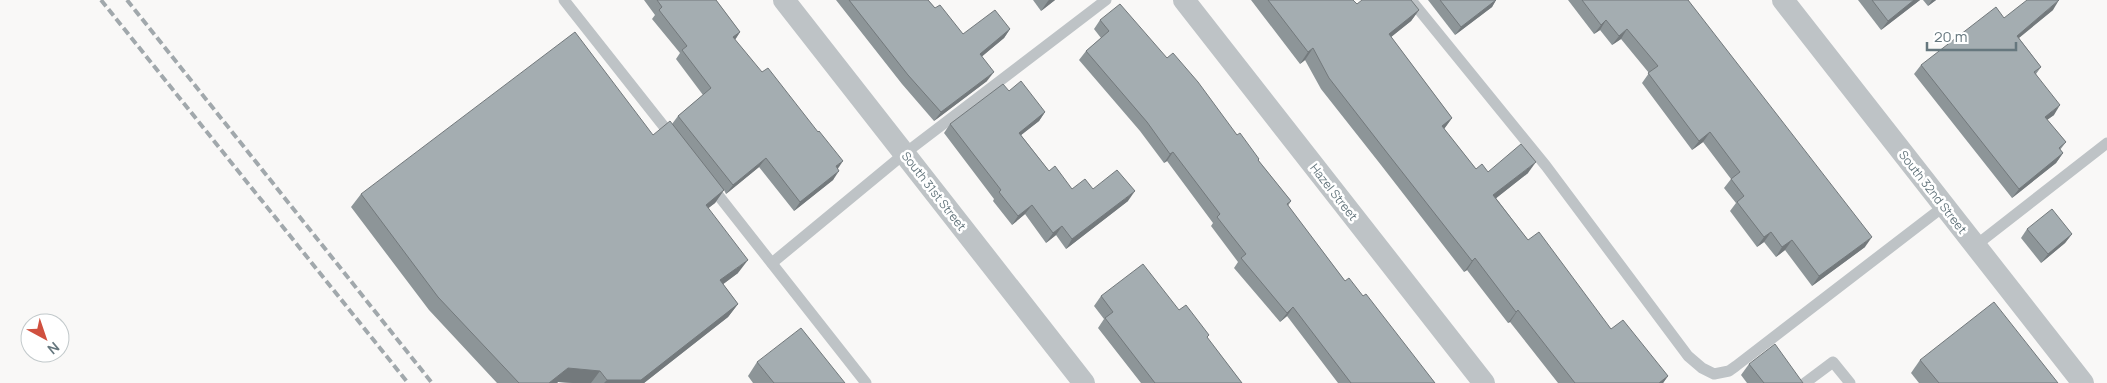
<svg xmlns="http://www.w3.org/2000/svg" width="2107" height="383" viewBox="0 0 2107 383" font-family="Manrope,sans-serif">
<style>
.lines{fill:none;stroke-linecap:round;stroke-linejoin:round}
.lane{stroke:#bec3c6;stroke-width:11}
.street{stroke:#bec3c6;stroke-width:22}
.rail{stroke:#a1a8ac;stroke-width:4;stroke-dasharray:8 4;stroke-linecap:butt}
.wall{fill:#8d9598}
.shaded-wall{fill:#73797c}
.building{fill:#a4adb1;stroke:#73797c}
.labels{text-anchor:middle;dominant-baseline:central;stroke-width:5;stroke-linejoin:round;paint-order:stroke}
.street-label{font-size:12px;fill:#66777e;stroke:#fff}
</style>
<rect width="100%" height="100%" fill="#f9f8f7"/>
<g class="lines">
<!-- lane -->
<g class="lane">
<path d="M564,0l109,138"/>
<path d="M1411,0l135,166 142,190 14,12 12,6 15,-3 7,-5 207,-159"/>
<path d="M711,186l155,197"/>
<path d="M1975,246l132,-103"/>
<path d="M772,263l132,-109 202,-154"/>
<path d="M1805,383l28,-21 17,21"/>
</g>
<!-- street -->
<g class="street">
<path d="M784,0l300,383"/>
<path d="M1184,0l300,383"/>
<path d="M1783,0l300,383"/>
</g>
<!-- rail -->
<g class="rail">
<path d="M101,0l307,383"/>
<path d="M127,0l305,383"/>
</g>
</g>
<!-- wall -->
<g class="wall">
<path d="M644,0h72l24,32 -5,8 103,129 -5,11 -39,31 -35,-44 -33,27 -2,-4 -9,13 -7,5 30,65 -15,11 15,20 -10,13 -84,66h-71l-15,-1 -1,1h-60l-68,-73 -78,-103 10,-13 292,-59 19,-11 6,-8 25,-21 -27,-36 4,-6 -28,-34 3,-4z"/>
<path d="M836,0h92l7,8 28,26 47,-5 -6,9 -22,18 5,25 -53,40 -32,-37z"/>
<path d="M1033,0h22l-14,11z"/>
<path d="M1251,0h102l4,4 62,6 -8,11 -20,16 61,81 -8,11 32,40 12,3 40,1 -32,25 32,42 83,89 57,47 -5,7h-105l-48,-61 -2,1 -41,-53 -3,2 -83,-107 -60,-76 -16,-29 -5,4z"/>
<path d="M1428,0h68l-4,7 -37,28z"/>
<path d="M1568,0h120l177,247 -53,39 -27,-36 -9,7 -12,-15 -7,5 -27,-36 6,-8 -12,-15 7,-9 -28,-37 -11,8 -50,-67 7,-10 -28,-34 -9,6 -12,-15 -6,4z"/>
<path d="M1858,0h62l-39,30z"/>
<path d="M1923,0h13l-8,6z"/>
<path d="M2053,10l-34,28 22,29 -5,7 18,41 -7,5 19,22 -6,8 3,3 -7,10 -44,35 -98,-124 7,-9 83,-47z"/>
<path d="M1100,20l67,38 70,77 21,25 33,41 -3,5 57,75 18,15 72,87h-97l-51,-67 -7,6 -46,-54 4,-6 -27,-36 2,-3 -46,-62 -3,2 -24,-32 -61,-71 7,-9 15,-13 -7,-9z"/>
<path d="M1009,91l36,21 -6,9 -18,14 28,36 23,18h21l35,12 -62,48 -10,-14 -10,8 -21,-29 -13,11 -19,-24 1,-2 -50,-66 6,-9z"/>
<path d="M2027,229l45,5 -7,9 -24,20 -20,-25z"/>
<path d="M1101,296l78,14 28,28 35,45h-101l-43,-55 6,-9 -10,-13z"/>
<path d="M1920,360l138,23h-139l-8,-10z"/>
<path d="M757,362l88,21h-92l-5,-7z"/>
<path d="M1749,364l54,19h-56l-6,-8z"/>
</g>
<!-- shaded-wall -->
<g class="shaded-wall">
<path d="M1049,0h6l-14,11 7,-10z"/>
<path d="M1496,0l-4,7 -37,28 6,-8z"/>
<path d="M1914,0h6l-39,30 7,-9z"/>
<path d="M1932,0h4l-8,6z"/>
<path d="M2059,0l-6,10 -43,35 7,-9z"/>
<path d="M1419,10l-8,11 -30,24 8,-11z"/>
<path d="M1606,20l-6,10 -6,4 7,-9z"/>
<path d="M1010,29l-6,9 -31,26 7,-10z"/>
<path d="M1627,29l-6,10 -9,6 7,-9z"/>
<path d="M740,32l-6,9 -1,-4z"/>
<path d="M1313,48l-8,12 -5,4 8,-12z"/>
<path d="M994,72l-7,9 -53,40 7,-9z"/>
<path d="M2060,105l-6,10 -16,11 7,-9z"/>
<path d="M1045,112l-6,9 -27,21 7,-9z"/>
<path d="M1452,118l-8,11 -2,-3z"/>
<path d="M1710,132l-7,10 -11,8 7,-9z"/>
<path d="M1173,152l-6,9 -3,2 6,-9z"/>
<path d="M2063,153l-7,10 -44,35 7,-9z"/>
<path d="M766,158l-7,9 -33,27 7,-9z"/>
<path d="M843,161l-6,9 -1,-4z"/>
<path d="M1536,162l-8,11 -43,34 8,-12z"/>
<path d="M839,171l-6,9 -39,31 6,-9z"/>
<path d="M724,190l-9,13 -19,15 10,-13z"/>
<path d="M1135,191l-7,10 -62,48 6,-10z"/>
<path d="M1032,205l-7,9 -13,11 6,-9z"/>
<path d="M1062,226l-6,9 -10,8 7,-10z"/>
<path d="M1771,232l-7,10 -7,5 7,-10z"/>
<path d="M2072,234l-7,9 -24,20 7,-9z"/>
<path d="M1872,237l-7,10 -53,39 7,-10z"/>
<path d="M1792,240l-7,10 -9,7 6,-10z"/>
<path d="M1475,258l-8,12 -3,2 8,-11z"/>
<path d="M748,260l-10,13 -28,21 10,-14z"/>
<path d="M738,304l-10,13 -84,66h-40l3,-3z"/>
<path d="M1293,307l-6,9 -7,6 7,-9z"/>
<path d="M1518,310l-8,12 -2,1 8,-11z"/>
<path d="M568,368l32,3 -9,12h-18l-15,-1 -1,1h-8z"/>
<path d="M1668,376l-5,7h-4z"/>
</g>
<!-- building -->
<g class="building">
<path d="M657,0h59l24,32 -7,5 29,35 6,-4 50,64 1,-1 24,30 -7,5 3,5 -39,31 -34,-44 -33,27 -55,-69 33,-28 -29,-38 5,-4 -28,-36 3,-3z"/>
<path d="M849,0h79l7,8 5,-3 23,29 32,-24 15,19 -30,25 14,18 -53,40 -33,-37z"/>
<path d="M1268,0h85l4,4 5,-4h49l8,10 -30,24 63,84 -10,8 34,43 6,-5 6,8 33,-28 15,18 -43,33 35,45 11,-8 72,97 12,-9 45,56 -9,7h-84l-57,-73 -2,2 -41,-54 -3,3 -84,-107 -59,-76 -16,-30 -5,4z"/>
<path d="M1440,0h56l-35,27z"/>
<path d="M1582,0h106l184,237 -53,39 -27,-36 -10,7 -11,-15 -7,5 -27,-35 7,-6 -13,-17 9,-7 -30,-40 -11,9 -51,-68 10,-7 -31,-37 -8,7 -13,-16 -5,5z"/>
<path d="M1872,0h42l-26,21z"/>
<path d="M2027,0h32l-42,36 24,31 -7,5 26,33 -15,12 21,25 -7,6 4,5 -44,36 -98,-124 75,-58 8,11z"/>
<path d="M1120,4l47,54 6,-5 25,29 39,53 3,-2 19,26 -1,1 33,41 -4,3 58,77 4,-3 14,18 3,-2 69,89h-84l-58,-76 -6,6 -46,-55 5,-4 -29,-37 3,-3 -47,-62 -3,2 -23,-32 -61,-71 23,-20 -9,-11z"/>
<path d="M575,32l78,103 17,-14 54,69 -18,15 42,55 -28,20 18,24 -97,76h-34l-7,-9 -32,-3 -19,15h-30l-81,-86 -77,-103z"/>
<path d="M1021,81l24,31 -26,21 30,38 6,-5 17,23 13,-10 8,10 24,-19 18,21 -63,48 -10,-13 -9,7 -21,-28 -14,11 -19,-24 2,-2 -51,-66 53,-40 6,7z"/>
<path d="M2052,209l20,25 -24,20 -21,-25z"/>
<path d="M1143,264l36,46 7,-5 23,30 -2,2 35,46h-87l-50,-65 8,-6 -12,-16z"/>
<path d="M1994,302l64,81h-119l-19,-23z"/>
<path d="M801,328l44,55h-71l-17,-21z"/>
<path d="M1775,344l28,39h-39l-15,-19z"/>
</g>
<g class="labels">
<!-- street labels -->
<g class="street-label">
<text transform="translate(934 191) rotate(52)">South 31st Street</text>
<text transform="translate(1334 192) rotate(52)">Hazel Street</text>
<text transform="translate(1933 192) rotate(52)">South 32nd Street</text>
</g>
</g>
<!-- north arrow -->
<g transform="translate(45 338) rotate(140)"><circle r="24" fill="#ffffff" stroke="#c2c9cb"/>
<path d="M0-4L9 19L0 12L-9 19Z" fill="#d0503f"/>
<text y="-8" font-size="14" font-weight="bold" text-anchor="middle" fill="#66777e">N</text>
</g>
<!-- scale -->
<path d="M1927 42v8h89v-8" fill="none" stroke="#66777e" stroke-width="2.5"/>
<text x="1934" y="42" font-size="15" fill="#66777e" stroke="#ffffff" stroke-width="4" paint-order="stroke">20 m</text>
</svg>
